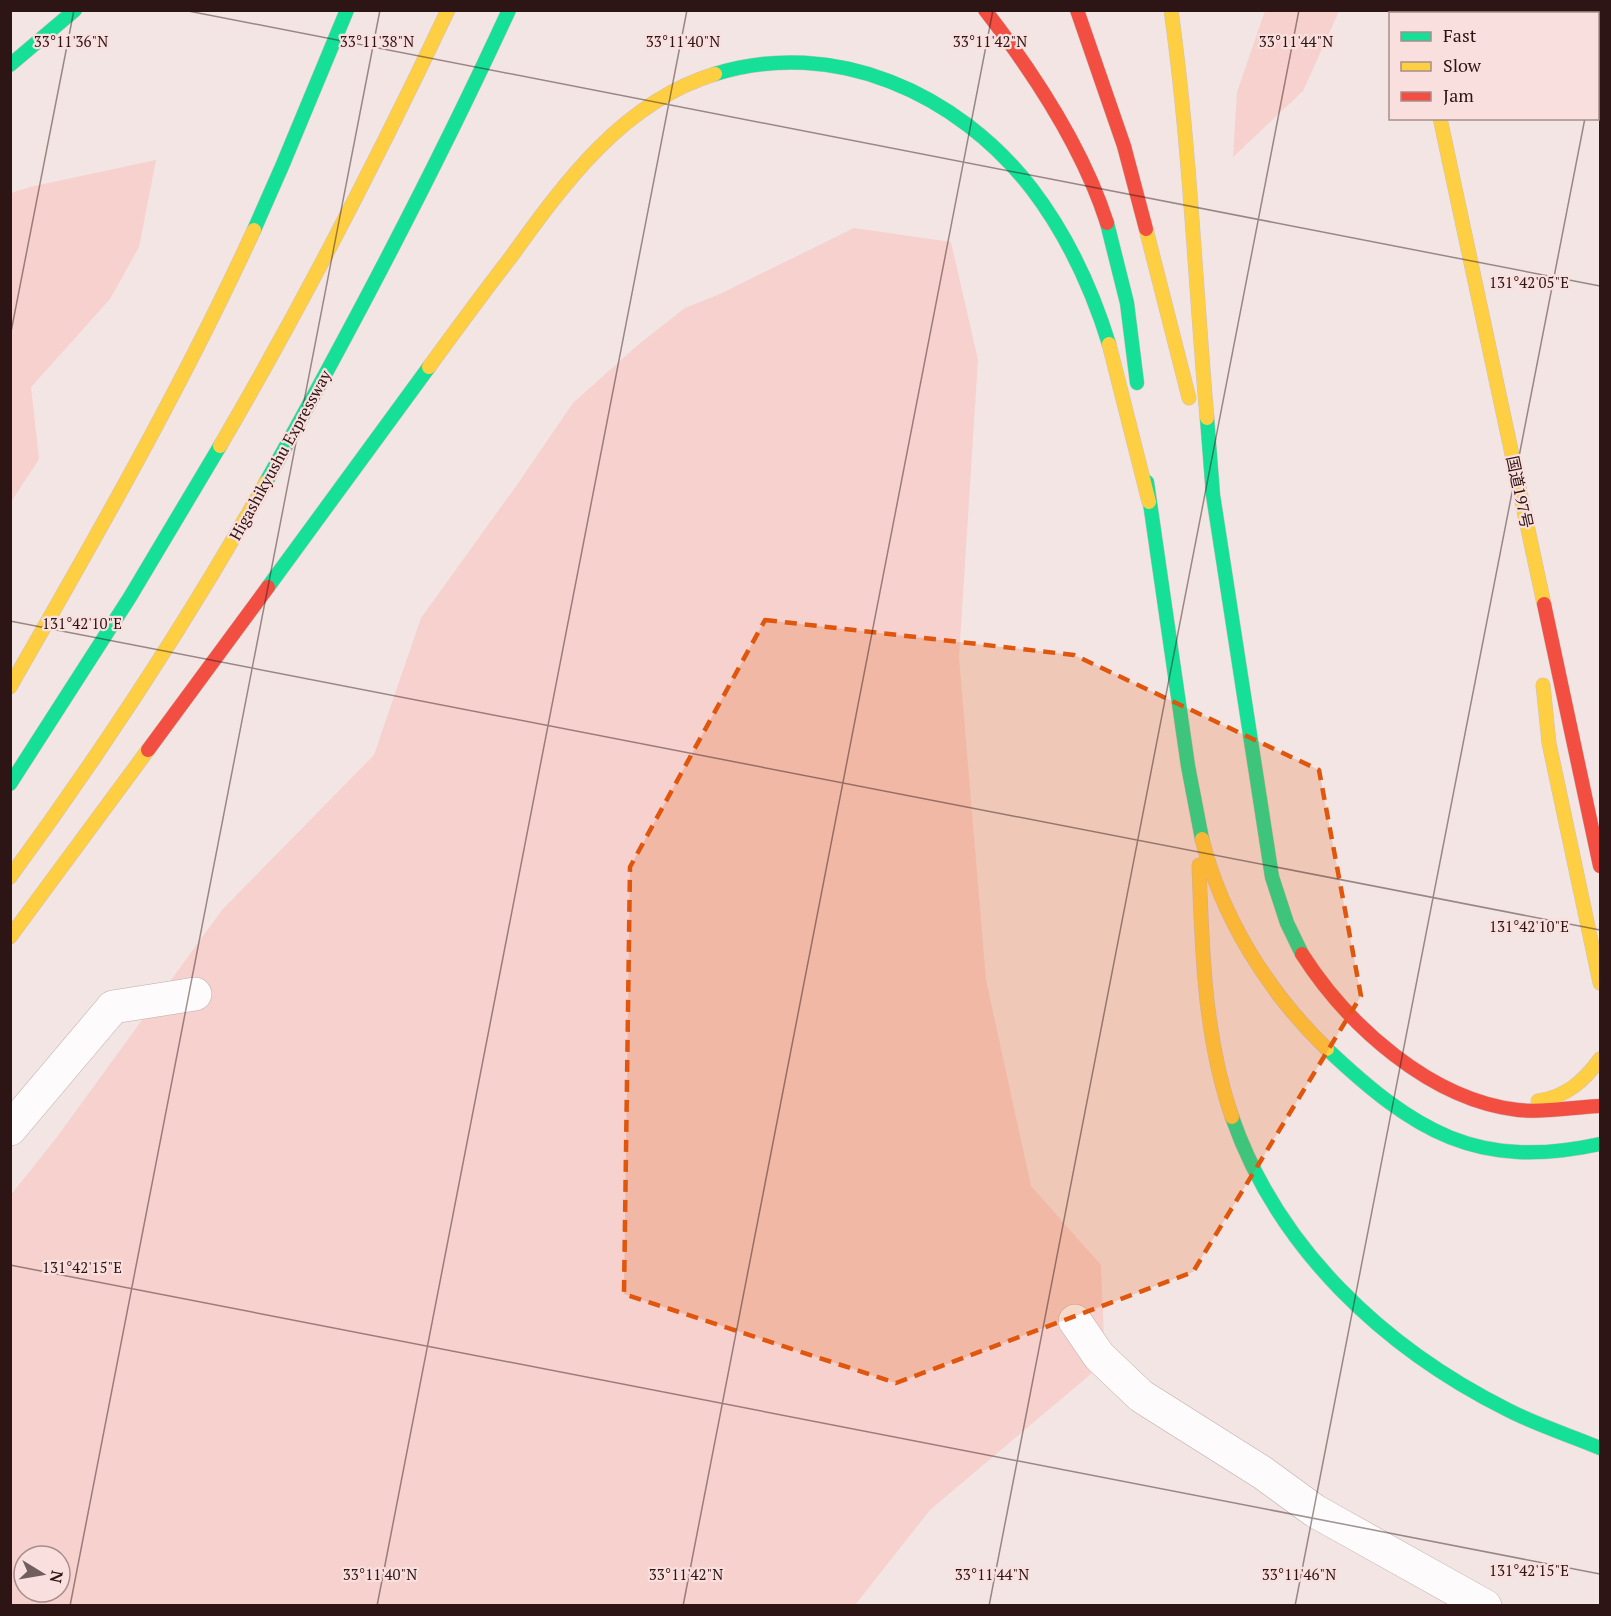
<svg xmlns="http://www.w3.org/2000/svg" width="1611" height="1616" viewBox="0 0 1611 1616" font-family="'PT Serif','Noto Sans JP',serif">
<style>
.green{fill:#f6d1ce;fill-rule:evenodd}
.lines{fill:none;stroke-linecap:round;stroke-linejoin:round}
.street-casing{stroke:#bdacaa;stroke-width:34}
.fast-casing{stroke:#cdc2c1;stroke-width:15}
.slow-casing{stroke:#cdc2c1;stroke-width:15}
.jam-casing{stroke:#cdc2c1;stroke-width:15}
.street{stroke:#fdfbfb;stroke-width:33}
.fast{stroke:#16e098;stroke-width:14}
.slow{stroke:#ffcf43;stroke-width:14}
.jam{stroke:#f24e42;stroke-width:14}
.marked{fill:#df560c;fill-opacity:0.2;stroke:#df560c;stroke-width:4.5;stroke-dasharray:12 8;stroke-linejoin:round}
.ticks{fill:none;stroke:#2c1514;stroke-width:1.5;stroke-opacity:0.45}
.labels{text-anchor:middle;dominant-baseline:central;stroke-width:4.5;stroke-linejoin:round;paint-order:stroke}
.street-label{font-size:16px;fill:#2c1514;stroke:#f9dfdd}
.ticks-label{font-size:15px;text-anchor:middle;fill:#2c1514;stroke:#f9dfdd;stroke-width:4.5;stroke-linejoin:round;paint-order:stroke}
</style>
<rect width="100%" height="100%" fill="#f3e5e3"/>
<!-- green -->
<g class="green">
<path d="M1265,11h74l-36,80 -70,66 4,-65z"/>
<path d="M156,160l-17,87 -29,52 -79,88 8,72 -28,43v-309l19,-6z"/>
<path d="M854,228l97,14 27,118 -19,297 27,323 45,206 70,79 4,97 -175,148 -75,95h-844l-1,-409 47,-59 165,-227 152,-155 47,-137 98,-136 54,-79 66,-59 46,-36 35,-14zM24,1556h36v36h-36z"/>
</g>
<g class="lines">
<!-- street casing -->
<g class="street-casing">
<g id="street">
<path d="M10,1129l103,-122 82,-13"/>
<path d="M1075,1321l24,35 42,40 122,77 52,38 170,95"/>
</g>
</g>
<!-- fast casing -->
<g class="fast-casing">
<g id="fast">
<path d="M10,65l65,-55"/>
<path d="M715,74c119,-37 243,19 317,115 35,46 60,100 77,155"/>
<path d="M1107,223l20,80 10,80"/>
<path d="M254,230l29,-66 64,-154"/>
<path d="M1207,418l6,77 59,382 15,46 15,31"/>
<path d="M266,482c86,-154 169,-311 243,-472"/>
<path d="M1147,482l41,284 14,73"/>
<path d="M268,587l161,-220"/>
<path d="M10,784l120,-187 90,-151"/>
<path d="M1327,1049c87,82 150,122 273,95"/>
<path d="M1232,1117c46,132 152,231 276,293 29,15 61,25 92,38"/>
</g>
</g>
<!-- slow casing -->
<g class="slow-casing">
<g id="slow">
<path d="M1171,10c19,135 24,272 36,408"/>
<path d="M1440,118l104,486"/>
<path d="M1146,229l43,169"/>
<path d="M1109,344l40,158"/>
<path d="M429,367c27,-37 54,-74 82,-110 54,-75 112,-155 204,-183"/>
<path d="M220,446c83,-142 158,-288 228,-436"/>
<path d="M1543,685l6,58 51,240"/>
<path d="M10,687c86,-150 172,-300 244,-457"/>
<path d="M1202,839c20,79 66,153 125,210"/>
<path d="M1199,865c3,85 5,171 33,252"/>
<path d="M10,877c93,-127 179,-258 256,-395"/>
<path d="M10,937l138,-187"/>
<path d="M1538,1101c28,-4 46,-20 62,-42"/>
</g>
</g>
<!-- jam casing -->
<g class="jam-casing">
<g id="jam">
<path d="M985,10c48,62 98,138 122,213"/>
<path d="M1077,10l47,136 22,83"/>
<path d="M1417,10l1,4"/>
<path d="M1544,604l56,262"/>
<path d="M148,750l120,-163"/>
<path d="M1302,954c46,72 129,146 216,156 27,3 55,-3 82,-4"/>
</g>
</g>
<!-- street -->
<use href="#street" class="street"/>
<!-- fast -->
<use href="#fast" class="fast"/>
<!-- slow -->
<use href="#slow" class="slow"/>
<!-- jam -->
<use href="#jam" class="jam"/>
</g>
<!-- marked area -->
<path class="marked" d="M765,620l309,35 245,115 42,226 -168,276 -297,111 -272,-89 6,-427z"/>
<!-- ticks -->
<path class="ticks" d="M183,10l1417,276M1598,52l2,-16M10,337l64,-327M10,621l1590,309M10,1265l1590,309M70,1606l310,-1596M377,1606l310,-1596M683,1606l310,-1596M989,1606l310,-1596M1295,1606l290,-1488"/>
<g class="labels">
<!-- street labels -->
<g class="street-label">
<text transform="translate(280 455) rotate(-61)">Higashikyushu Expressway</text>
<text transform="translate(1520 492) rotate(78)">国道197号</text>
</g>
</g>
<g class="ticks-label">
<text x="71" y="47">33°11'36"N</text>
<text x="377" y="47">33°11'38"N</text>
<text x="683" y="47">33°11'40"N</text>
<text x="990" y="47">33°11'42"N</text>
<text x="1296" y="47">33°11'44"N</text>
<text x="1529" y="288">131°42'05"E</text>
<text x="82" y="629">131°42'10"E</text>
<text x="1529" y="932">131°42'10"E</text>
<text x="82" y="1273">131°42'15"E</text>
<text x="1529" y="1576">131°42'15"E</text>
<text x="380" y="1580">33°11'40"N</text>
<text x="686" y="1580">33°11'42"N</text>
<text x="992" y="1580">33°11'44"N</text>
<text x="1299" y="1580">33°11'46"N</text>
</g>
<!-- border -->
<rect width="1611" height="1616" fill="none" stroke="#2c1514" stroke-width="24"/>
<!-- legend -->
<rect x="1389" y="12" width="210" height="108" fill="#f9dfdd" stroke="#a78e8d" stroke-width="1.5"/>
<rect x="1401" y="32" width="30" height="9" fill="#16e098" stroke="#a78e8d" stroke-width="1.5"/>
<text x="1443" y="42" font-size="18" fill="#2c1514">Fast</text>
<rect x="1401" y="62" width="30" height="9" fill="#ffcf43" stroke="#a78e8d" stroke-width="1.5"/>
<text x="1443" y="72" font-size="18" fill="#2c1514">Slow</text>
<rect x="1401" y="92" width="30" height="9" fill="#f24e42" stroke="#a78e8d" stroke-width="1.5"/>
<text x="1443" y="102" font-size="18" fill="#2c1514">Jam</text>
<!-- north arrow -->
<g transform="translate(42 1574) rotate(101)"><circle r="28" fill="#f9dfdd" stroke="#a78e8d" stroke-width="1.5"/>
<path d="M0-4.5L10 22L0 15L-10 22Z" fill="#725e5c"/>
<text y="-9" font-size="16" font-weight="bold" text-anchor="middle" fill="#2c1514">N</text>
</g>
</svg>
